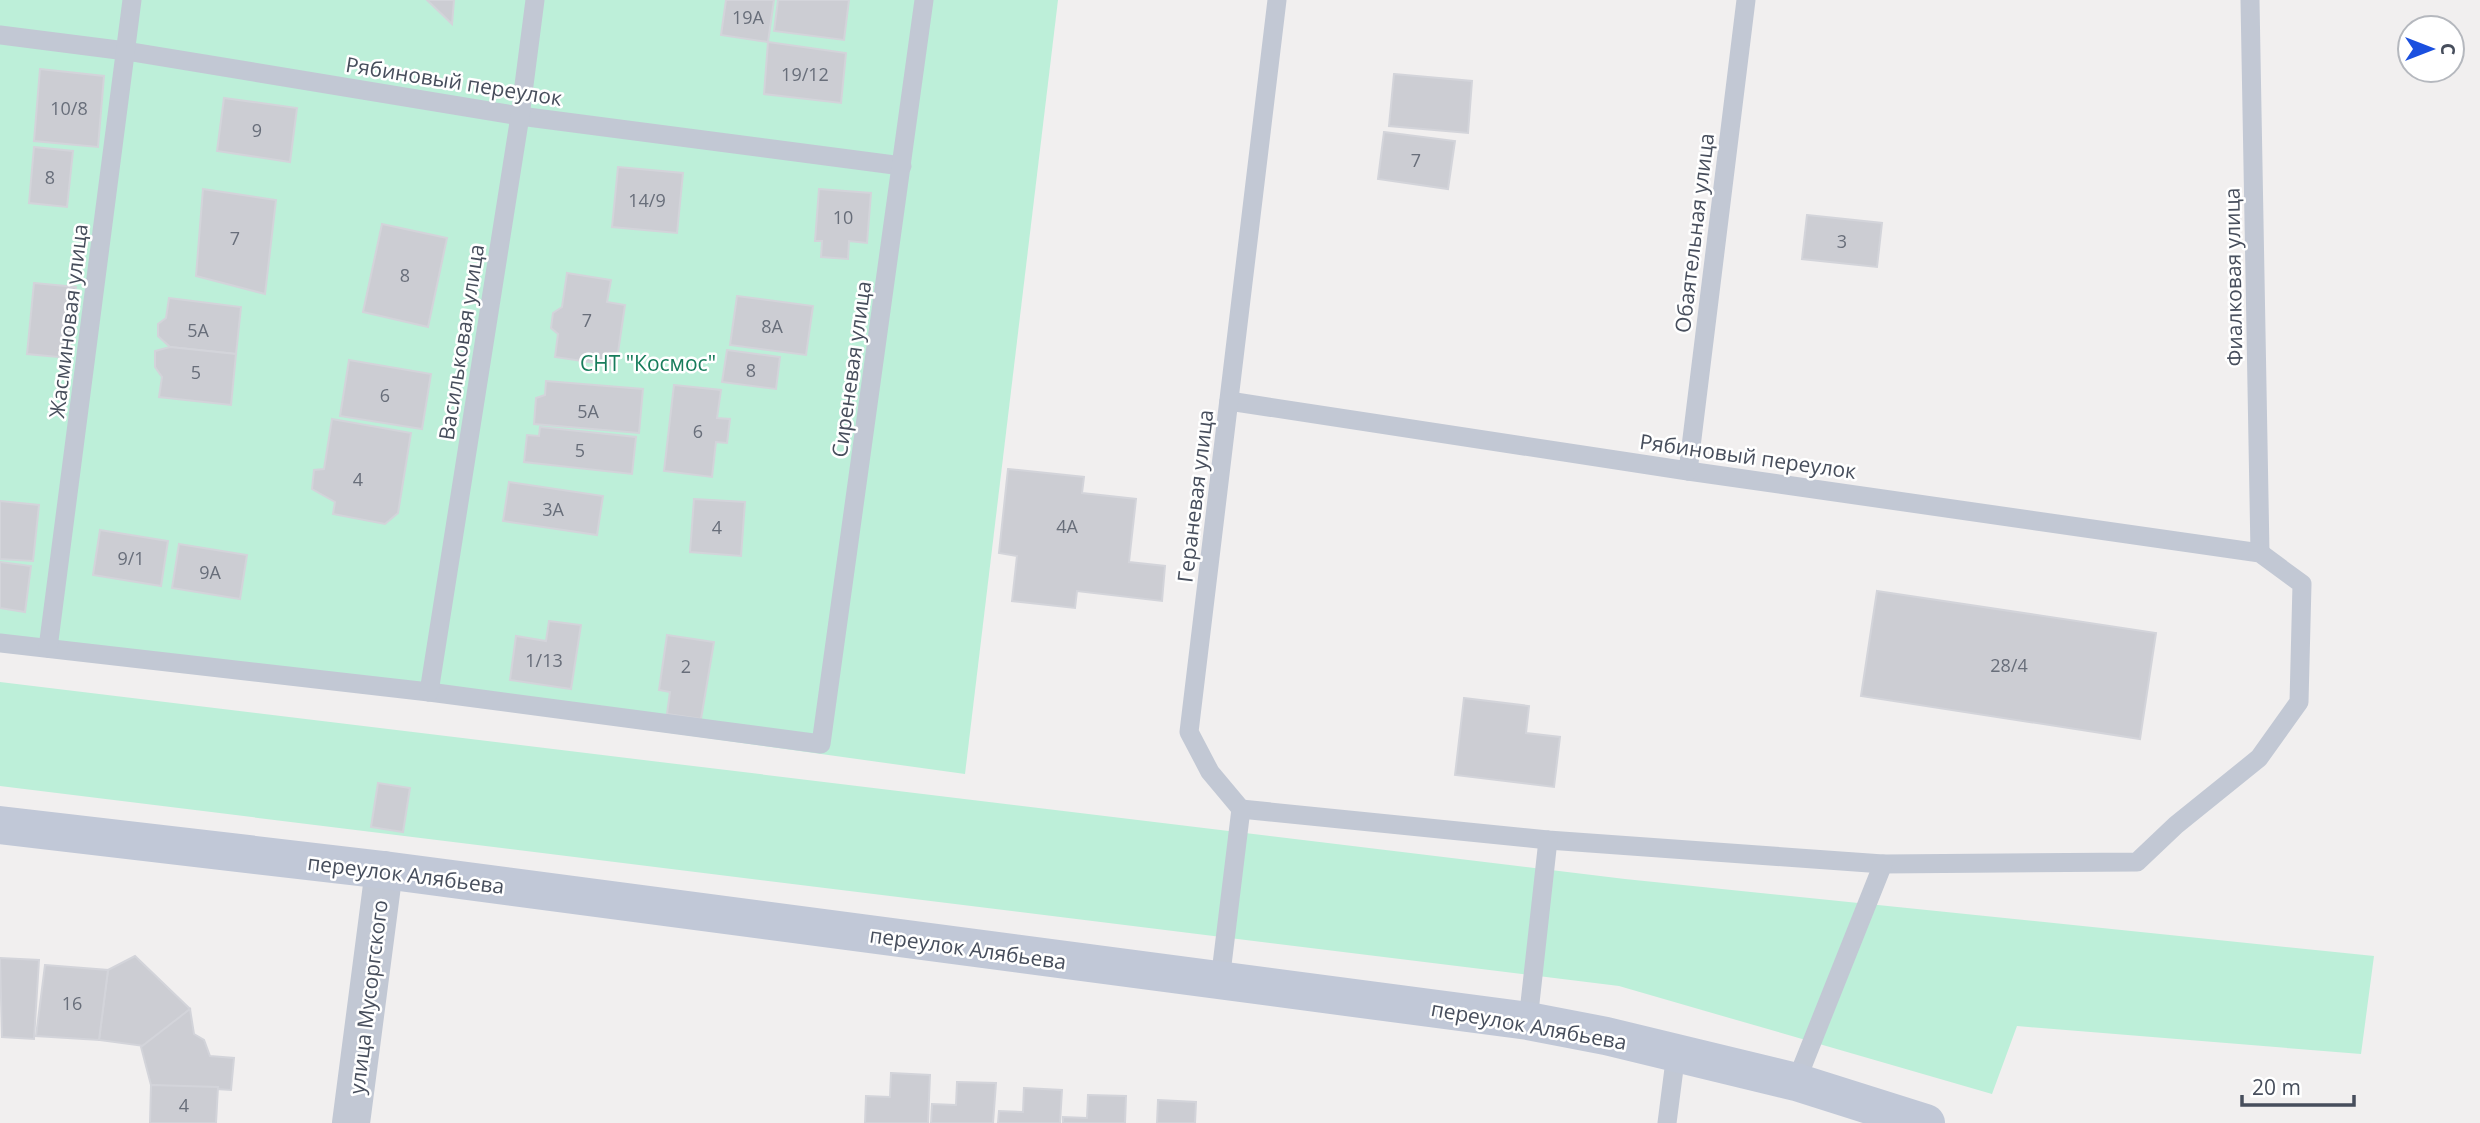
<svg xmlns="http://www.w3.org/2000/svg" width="2480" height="1123" viewBox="0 0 2480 1123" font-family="'Open Sans',sans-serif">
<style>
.green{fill:#bdefd9}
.building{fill:#cccdd3;stroke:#d3d4da;stroke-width:2}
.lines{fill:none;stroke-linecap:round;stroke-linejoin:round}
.service{stroke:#c2c8d4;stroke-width:19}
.minor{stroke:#c2c8d4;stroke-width:38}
.secondary{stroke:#c1c8d7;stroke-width:38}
.labels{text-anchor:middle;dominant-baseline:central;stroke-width:5;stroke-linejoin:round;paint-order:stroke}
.number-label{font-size:18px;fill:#686e7a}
.street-label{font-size:21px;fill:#474e5c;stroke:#fff}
.park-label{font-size:21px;fill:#187d5c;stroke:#fff}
</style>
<rect width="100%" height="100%" fill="#f1efef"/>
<!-- green -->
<g class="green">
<path d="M0,0h1058l-93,774 -965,-134z"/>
<path d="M0,682l1625,197 749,77 -13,98 -344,-28 -25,68 -373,-108 -1619,-200z"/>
</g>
<!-- building -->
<g class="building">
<path d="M427,0h27l-2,24z"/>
<path d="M726,0h48l-6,42 -47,-7z"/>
<path d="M778,0h71l-5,40 -70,-9z"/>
<path d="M768,42l78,11 -5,50 -77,-9z"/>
<path d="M40,69l64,7 -6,71 -64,-6z"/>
<path d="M1394,74l78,7 -4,52 -79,-7z"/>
<path d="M224,98l73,10 -7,54 -73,-11z"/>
<path d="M1384,132l71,9 -7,48 -70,-10z"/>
<path d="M34,147l39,4 -6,56 -38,-4z"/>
<path d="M618,167l65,6 -6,60 -65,-6z"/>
<path d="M203,189l73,11 -11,94 -69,-18z"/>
<path d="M819,189l52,4 -4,50 -18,-2 -1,18 -27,-2 1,-16h-7z"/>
<path d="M1807,215l75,8 -5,44 -75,-8z"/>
<path d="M382,224l65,14 -19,89 -65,-15z"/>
<path d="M567,273l44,7 -4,22 18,3 -9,61 -61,-9 3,-23 -7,-6 2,-15 9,-6z"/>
<path d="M34,283l42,4 -7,71 -42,-4z"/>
<path d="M737,296l76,10 -7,49 -76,-10z"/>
<path d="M169,298l72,9 -5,47 -66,-7 -12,-11v-12l8,-6z"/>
<path d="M170,347l66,7 -5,51 -72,-8 3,-20 -7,-10v-16z"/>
<path d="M727,350l53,7 -4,32 -54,-7z"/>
<path d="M349,360l82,14 -9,55 -82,-13z"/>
<path d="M546,381l97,8 -4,44 -105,-9 2,-26 9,-3z"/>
<path d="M674,385l47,5 -4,28 13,1 -3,24 -11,-1 -4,35 -48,-6z"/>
<path d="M332,419l79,14 -13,80 -13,11 -52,-10 2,-12 -23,-13 2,-19 10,-1z"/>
<path d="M540,427l96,10 -4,37 -108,-12 3,-27 12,1z"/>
<path d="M1008,469l76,8 -2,16 54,6 -7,63 36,4 -3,35 -85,-10 -2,17 -63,-7 5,-45 -18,-3z"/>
<path d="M509,482l94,14 -6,39 -94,-14z"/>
<path d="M694,499l51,3 -4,54 -51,-4z"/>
<path d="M0,501l39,4 -6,56 -33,-2z"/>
<path d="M100,530l68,11 -7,45 -68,-11z"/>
<path d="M179,544l68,11 -7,44 -68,-11z"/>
<path d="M0,562l31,4 -6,46 -25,-4z"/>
<path d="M1877,591l279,42 -16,106 -279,-43z"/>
<path d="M549,621l32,4 -10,64 -61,-9 6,-44 30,5z"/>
<path d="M667,635l47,7 -13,77 -34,-5 3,-22 -11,-2z"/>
<path d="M1464,698l65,8 -3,27 34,4 -6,50 -99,-12z"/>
<path d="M378,783l32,5 -7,44 -32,-5z"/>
<path d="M135,956l55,53 -46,37 -45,-6 9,-70z"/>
<path d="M0,958l39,2 -5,79 -32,-2z"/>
<path d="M45,965l63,5 -9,70 -63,-4z"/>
<path d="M190,1009l4,25 10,6 6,16 24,2 -3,32 -80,-5 -10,-38z"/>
<path d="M891,1073l39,2 -2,48h-63l1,-27 24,1z"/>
<path d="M957,1082l39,1 -3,40h-62l1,-19 24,1z"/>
<path d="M151,1085l67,2 -2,36h-66z"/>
<path d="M1024,1088l38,2 -2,33h-62l1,-12 24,1z"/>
<path d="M1088,1095l38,1 -1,27h-62v-6l24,1z"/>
<path d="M1158,1100l38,2 -1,21h-38z"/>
</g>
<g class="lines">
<!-- service -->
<g class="service">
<path d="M2250,0l10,553"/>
<path d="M0,35l126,16 394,65 382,50"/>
<path d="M1229,401l459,70 572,82 42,31 -3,118 -40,56 -83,67 -39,37 -254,2 -335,-24 -307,-31"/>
<path d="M1688,471l58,-471"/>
<path d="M0,643l429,49 392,52 103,-744"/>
<path d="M48,648l84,-648"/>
<path d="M429,692l91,-576 15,-116"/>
<path d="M1220,981l21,-172 -31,-37 -21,-40 88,-732"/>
<path d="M1528,1021l20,-181"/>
<path d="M1796,1082l87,-218"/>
<path d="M1667,1123l9,-70"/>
</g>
<!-- minor -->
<path class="minor" d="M351,1123l33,-253"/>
<!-- secondary -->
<path class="secondary" d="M0,825l384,45 1144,151 78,15 190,46 130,41"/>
</g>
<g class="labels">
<!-- number labels -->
<g class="number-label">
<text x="748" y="17">19А</text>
<text x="805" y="74">19/12</text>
<text x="69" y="108">10/8</text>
<text x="257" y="130">9</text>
<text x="1416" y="160">7</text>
<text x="50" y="177">8</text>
<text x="647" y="200">14/9</text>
<text x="843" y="217">10</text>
<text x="235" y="238">7</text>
<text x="1842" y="241">3</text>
<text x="405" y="275">8</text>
<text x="587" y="320">7</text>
<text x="772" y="326">8А</text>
<text x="198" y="330">5А</text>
<text x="751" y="370">8</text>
<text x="196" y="372">5</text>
<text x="385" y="395">6</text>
<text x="588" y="411">5А</text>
<text x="698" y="431">6</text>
<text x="580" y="450">5</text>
<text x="358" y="479">4</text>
<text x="553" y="509">3А</text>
<text x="1067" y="526">4А</text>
<text x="717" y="527">4</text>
<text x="131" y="558">9/1</text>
<text x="210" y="572">9А</text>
<text x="544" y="660">1/13</text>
<text x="2009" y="665">28/4</text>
<text x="686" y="666">2</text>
<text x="72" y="1003">16</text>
<text x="184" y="1105">4</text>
</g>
<!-- street labels -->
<g class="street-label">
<text transform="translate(454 81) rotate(9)">Рябиновый переулок</text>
<text transform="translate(1694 233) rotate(-83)">Обаятельная улица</text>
<text transform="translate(2233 277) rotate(-91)">Фиалковая улица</text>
<text transform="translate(68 321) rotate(-83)">Жасминовая улица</text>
<text transform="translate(461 342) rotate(-81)">Васильковая улица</text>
<text transform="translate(851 369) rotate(-82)">Сиреневая улица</text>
<text transform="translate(1748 456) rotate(8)">Рябиновый переулок</text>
<text transform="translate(1195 496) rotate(-83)">Гераневая улица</text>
<text transform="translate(406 874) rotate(7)">переулок Алябьева</text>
<text transform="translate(968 948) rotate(8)">переулок Алябьева</text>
<text transform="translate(368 997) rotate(-83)">улица Мусоргского</text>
<text transform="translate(1529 1025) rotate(10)">переулок Алябьева</text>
</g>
<!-- park labels -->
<g class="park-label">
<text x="648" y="363">СНТ "Космос"</text>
</g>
</g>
<!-- north arrow -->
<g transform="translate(2431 49) rotate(90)"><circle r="33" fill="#ffffff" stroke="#b5b8be" stroke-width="2"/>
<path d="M0-5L12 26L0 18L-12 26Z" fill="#1a4fdf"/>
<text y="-10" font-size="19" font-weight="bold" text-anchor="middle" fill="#474e5c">С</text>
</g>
<!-- scale -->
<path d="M2242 1095v10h112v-10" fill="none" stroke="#474e5c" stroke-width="3.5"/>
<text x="2252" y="1095" font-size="21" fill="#474e5c" stroke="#ffffff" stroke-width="5" paint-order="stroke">20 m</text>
</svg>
